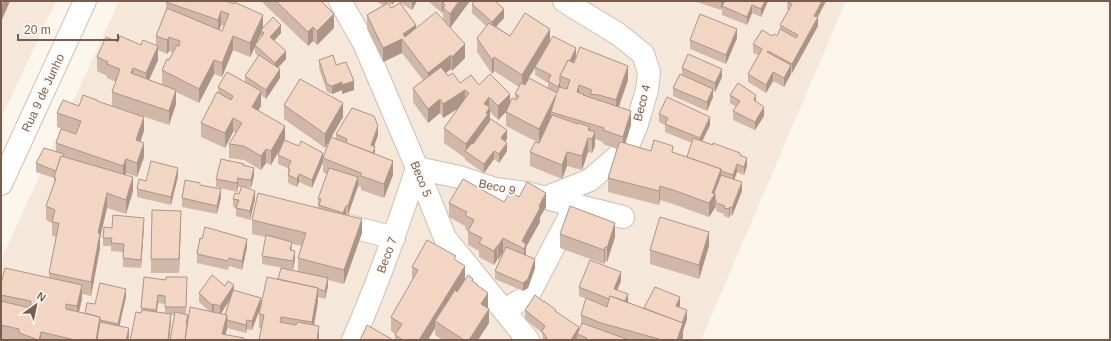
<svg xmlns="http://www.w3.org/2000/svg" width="1111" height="341" viewBox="0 0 1111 341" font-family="Helvetica,sans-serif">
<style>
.residential{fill:#f5e8da}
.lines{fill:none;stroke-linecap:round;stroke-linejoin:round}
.minor-casing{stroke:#d1beb0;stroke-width:24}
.minor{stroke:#fff;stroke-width:22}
.wall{fill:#d1b7a8;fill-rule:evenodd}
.shaded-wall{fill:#aa9588}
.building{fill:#f3d5c3;stroke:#aa9588}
.labels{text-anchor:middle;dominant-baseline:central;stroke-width:3.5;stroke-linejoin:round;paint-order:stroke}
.street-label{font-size:12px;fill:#7a5c4d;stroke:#fffaf3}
</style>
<rect width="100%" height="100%" fill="#fdf6ec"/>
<!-- residential -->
<g class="residential">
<path d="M1,1h55l-55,117z"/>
<path d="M119,1h727l-145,339h-700v-80z"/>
</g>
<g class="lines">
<!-- minor casing -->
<g class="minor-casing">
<g id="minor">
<path d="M340,1l24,42 53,125 28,70 83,102"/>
<path d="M417,168l42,9 36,12 31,4 97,24"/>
<path d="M1,184l84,-183"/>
<path d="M545,198l45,-18 37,-32 9,-21 11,-37 2,-18 -6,-18 -25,-20 -54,-33"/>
<path d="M334,222l60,16"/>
<path d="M504,310l24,-14 46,-88"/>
<path d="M353,340c25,-56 45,-114 64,-172"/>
</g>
</g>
<!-- minor -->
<use href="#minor" class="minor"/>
</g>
<!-- wall -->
<g class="wall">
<path d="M226,1l37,27 18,5 -7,8 12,18 -8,9 2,10 -14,21 -5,-4v11l-3,4 27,30 38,18 7,-19 -5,9 -41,-29v-14l59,12 -12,20 5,2v-5l42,1 -4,12 1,7 18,21 -9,23 -23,-8v-3l-3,-1 -10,29h-2l16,18 -18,51 -16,-4v6l-3,13 -7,-2v5l-4,23 5,1v14h-60l2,-12h-2v-14l1,-5 -8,21 -5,-1 -1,4 -19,-5v1l-57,11 5,-25h-4v7l-2,18h-39l11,-27 3,-36 43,9 -1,28 2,7 21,-10 -10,-9v-9l26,-7 36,18 17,-25 20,-7v-14l4,-12 -10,-2v6l3,9 -2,11 -31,-6v-8l4,-19 -14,-3v-14l67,-12 -1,-1v-8l9,-25 -4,-2v-10l-11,26 -13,-6 -2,5 -9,-4v-15l-10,-4v-9l4,-9 -11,19 -5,-2 -5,7 -17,-10 -15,-2v-14l7,-11 -3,-1 -8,16 -24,-11v-14l17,-31v-5l27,-5v-6l13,-20 -3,-3v-6l-5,10 -17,-7 -11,27 -8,-3 -15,29 -23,-11v12l-7,21 -57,-19v-14l4,-10 -9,-4v-2l-10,-5v-14l21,-15 23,3h15v-9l10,-26v-8zM221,25l3,1 -2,5 -3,-1zM261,34v4l-4,4zM158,50l9,4 2,-3 4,2 -4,7 -7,10v15l-13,-5 9,-20zM229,300l-4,15 -4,-1zM158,303l7,1v9l-9,-1z"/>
<path d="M261,1h60l13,27 -17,17 -4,-4 -5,5z"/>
<path d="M375,1h20l-3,4 -5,-3 -1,2 30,24 27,-8v-8l-1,1 -14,-12h42l-20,27 15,30 -13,13 -1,-2 -5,4 2,3 12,7 19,2 31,18 5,-4v-5l4,-7 -25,-16 -2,3 -15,-22v-14l9,-12 -14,-13v-9l32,14 -8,8 14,10 40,5 26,16 -3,5 55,18 -9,27 12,18 -6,19 26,7 22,1 14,5 5,-14 -27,-11v-7l-6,-3v-8l51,11 -8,16 38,14 7,11 -3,9 -7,-3 -3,8 8,11 -10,25 -2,-1 -1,3 -5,-2v-2l-8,-3v-3h-1l-6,9 -36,-13 -13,-4 -1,5 -51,-13v-14l9,-29 -14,-5v-2l-8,-3v7l-3,7 -4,-1 -6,18 -15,-4 -5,13 -32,-13v-14l9,-9 6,-13 -6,13 -33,-17v-14l-8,8 -8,-8v9l17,18 -2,2 2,10 -8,12 -5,-4 -10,14 -19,-13v-2l-21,-15v-15l15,-20 -16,10 -3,-5 -12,10 -15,-21v-14l10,-8 -21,-27 -19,9 -16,-33v-14l16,-10zM535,68v7l13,8v5l-24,-3z"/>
<path d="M397,1h20l-5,9z"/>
<path d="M694,1h30l-3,9z"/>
<path d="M768,1l-7,16 -9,-4 -5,12 -25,-10v-9z"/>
<path d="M787,1h39l-8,16v9l-26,47h-1v1l-7,13 -11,-6 -7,12 -18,-11v-8l10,-19 -5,-2v-9l19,-8h5l3,-7v-4l9,-15 -2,-1z"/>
<path d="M737,38l-11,26 -36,-15v-9z"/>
<path d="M319,60l17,5 18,25 -12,4v-4l-10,4 -5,-2 -8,-24z"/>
<path d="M682,68l40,9 -7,15 -2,-1v6l-6,14 -34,-15v-8l9,-14z"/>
<path d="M730,95l26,7 8,14 -9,14 -22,-10v-9l3,-4 -6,-4z"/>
<path d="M97,101l47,30 -4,11 4,15 -7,20 -11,-4 -1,2 8,16 -7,23 -19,-6 -7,30v10l-9,48 -9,-2v5l-3,13 6,1 10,-9 31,-7 -7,29 10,11 -1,3h-121l-6,-1v-55l48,-6v-5l7,-36 -4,-1v-13l-6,-3v-14l8,-22v-6l-18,-6v-9l20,-11v-9l20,-9 -19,-7v-14l22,-7z"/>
<path d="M244,165l10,11 -3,12 -4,-1v1l8,11 -5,21 -14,-4v-8l-3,-1v-8l6,-5 2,-7h-3l-1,5 -21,-5v-8z"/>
<path d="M178,176l-7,29 -34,-8v-8l9,-8z"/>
<path d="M200,185l21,12 -4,17 -35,-7v-9z"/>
<path d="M519,197l27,10 -6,10v5l-14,25v8l9,13 -7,20 -5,3 -28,-12v-8l8,-19 -5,8h-1l-3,5 -15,-8v-6l-11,-6v-14l-3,-2v-3l-16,-9v-14l55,-1z"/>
<path d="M181,225l-2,48h-28v-14z"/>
<path d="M144,226l-3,42 -18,-1v-15l-12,-1v-5h-8v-8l9,-10z"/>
<path d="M560,234l55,3 -8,25 -2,-1 -1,3 -44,-16z"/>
<path d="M709,246l-10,33 -49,-15v-14z"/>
<path d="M247,247l-5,23 -13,-4 -1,4 -31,-7v-9z"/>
<path d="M456,260l9,20 8,2 4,4 11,21 -1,1 2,15 -11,17h-37v-1l-6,-4v-7l-7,12h-33v-6l-4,-3v-14l21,-36v-14z"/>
<path d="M621,281l-4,9 11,12 16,6 36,-3 -1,3 8,11 -4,12v6l-1,3h-105v-2l-1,2h-33l-1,-7 -17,-14v-9l31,2 23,19 2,-5v-11l26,-9 -28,-10v-9z"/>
</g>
<!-- shaded-wall -->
<g class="shaded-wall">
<path d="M4,1h6l-9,21v-14z"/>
<path d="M385,1h2l-2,5z"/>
<path d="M392,1h3l-3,4z"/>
<path d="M412,1h5l-5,9z"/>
<path d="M442,1h4l-1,4 -2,-2v9l-1,1z"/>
<path d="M459,1h11l-20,27v-14z"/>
<path d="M721,1h3l-3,9z"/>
<path d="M765,1h3l-7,16v-8z"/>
<path d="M822,1h4l-10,19 2,-3v9l-26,47v-9z"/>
<path d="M752,5v8l-5,12v-8z"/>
<path d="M504,9v9l-12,13v-9z"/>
<path d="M221,11v14l-3,9v-14z"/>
<path d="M334,14v14l-17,17v-14z"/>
<path d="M263,15v14l-2,1v4l-6,11v2l-5,10v-14z"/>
<path d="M281,25v8l-11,12v-8z"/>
<path d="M416,25v14l-13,1v-6z"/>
<path d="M313,27v14l-5,5v-14z"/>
<path d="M550,29v14l-28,46v-14z"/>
<path d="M737,29v9l-11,26v-9z"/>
<path d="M233,36v14l-11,27v-14z"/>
<path d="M169,37v14l-2,3v-14z"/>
<path d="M402,39v14l-19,9v-14z"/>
<path d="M465,44v14l-13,13v-14z"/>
<path d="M158,46v14l-12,27v-14z"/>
<path d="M576,48v9l-11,21 -3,-1z"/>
<path d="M286,51v8l-11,12v-8z"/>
<path d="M451,55v14l-23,18v-14z"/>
<path d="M494,57v14l-2,3v-14z"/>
<path d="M214,60v14l-15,29v-14z"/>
<path d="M791,65v9l-7,13v-9z"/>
<path d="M628,66v14l-12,34v-14z"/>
<path d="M133,68v14l-2,-9z"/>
<path d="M280,69v9l-14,21v-9z"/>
<path d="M722,69v8l-7,15v-9z"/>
<path d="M773,72v9l-7,12v-8z"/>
<path d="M354,81v9l-12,4v-9z"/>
<path d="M342,82v8l-10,4v-8z"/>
<path d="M560,82v8l-2,5v-8z"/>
<path d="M579,85v14l-2,-7z"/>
<path d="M713,89v8l-6,14v-9z"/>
<path d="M176,90v14l-7,21v-14z"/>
<path d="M465,90v14l-22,14v-14z"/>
<path d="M261,91v15l-9,15v-14z"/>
<path d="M510,94v14l-12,12v-14z"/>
<path d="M556,95l-5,17v6l-12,25v-14z"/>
<path d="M756,95v8l-2,-3z"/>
<path d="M489,97v12l1,-2v14l-2,7 -22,24v-8l18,-40z"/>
<path d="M440,99v14l-12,10v-14z"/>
<path d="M343,103v14l-18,31v-14z"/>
<path d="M764,107v9l-9,14v-8z"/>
<path d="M631,111v14l-8,26v-14z"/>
<path d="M144,117v14l-8,23v-14z"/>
<path d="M710,117v8l-10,21v-8z"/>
<path d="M233,118v14l-8,16v-15z"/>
<path d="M285,126v14l-14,25v-14z"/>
<path d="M378,126v9l-7,19v-9z"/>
<path d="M590,127v11h-2v14l-6,18v-14l6,-26z"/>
<path d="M507,130v9l-6,8v-9z"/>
<path d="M595,132v14l-3,7v-14z"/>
<path d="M144,143v14l-7,20v-14z"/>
<path d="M507,143v8l-8,12v-9z"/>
<path d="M375,147v9l-3,-1z"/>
<path d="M266,149v14l-5,7v-14z"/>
<path d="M494,151v8l-10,14v-9z"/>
<path d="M567,152v14l-5,13v-14z"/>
<path d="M323,153v9l-11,26v-8z"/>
<path d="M747,158v8l-3,9v-8z"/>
<path d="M126,159v14l-3,7v-14z"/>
<path d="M393,161v14l-9,23v-14z"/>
<path d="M737,164v8l-4,11v-8z"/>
<path d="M178,168v8l-7,29v-8z"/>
<path d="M254,168v8l-3,12v-8z"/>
<path d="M721,169v14l-6,16v9l-6,9v-14z"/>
<path d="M299,174v8l-2,5v-8z"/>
<path d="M133,177v14l-7,23v-14z"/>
<path d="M358,177v9l-10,29v-9z"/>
<path d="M238,178v9l-1,5v-9z"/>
<path d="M742,182v9l-10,25v-8z"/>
<path d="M660,186v14l-1,5v-14z"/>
<path d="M221,189v8l-4,17v-8z"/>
<path d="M255,191v8l-5,21v-9z"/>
<path d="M107,193v15l-7,30v10l-9,48v-14l7,-49z"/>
<path d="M546,193v14l-6,10v5l-14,25v11l-2,5v-14l-2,-8 17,-35z"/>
<path d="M346,206v9l-3,7v-9z"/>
<path d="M730,207v8l-1,3v-9z"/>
<path d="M181,211v14l-2,48v-14z"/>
<path d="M144,218v8l-3,42v-8z"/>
<path d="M362,219v14l-18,51v-14z"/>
<path d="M615,223v14l-8,25v-14z"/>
<path d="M709,232v14l-10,33v-14z"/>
<path d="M503,238v14l-5,8v-14z"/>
<path d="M247,239v8l-5,23v-9z"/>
<path d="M497,246v14l-3,5v-14z"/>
<path d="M605,247v14l-1,3v-14z"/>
<path d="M295,251v8l-2,11v-9z"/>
<path d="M535,259v9l-7,20 -5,3v-8z"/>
<path d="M465,266v15l-30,40v7l-7,12h-9z"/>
<path d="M621,272v9l-7,17v-9z"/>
<path d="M328,278v8l-3,13v-8z"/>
<path d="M82,285v14l-5,21v-14z"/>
<path d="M234,285v8l-14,22v-9z"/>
<path d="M318,288v14l-6,34v-14z"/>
<path d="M126,289v8l-8,35v-8z"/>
<path d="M488,293v14l-7,11v-14z"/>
<path d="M628,294v9l-4,1z"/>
<path d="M158,295v8l-2,16v-9z"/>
<path d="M680,297v8l-4,10v-9z"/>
<path d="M261,298v8l-9,24v-9z"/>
<path d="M214,304v8l-2,2v-9z"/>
<path d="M489,309v14l-11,17h-9z"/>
<path d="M687,310v9l-4,12v6l-1,3h-5z"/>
<path d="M171,314v8l-2,18h-1z"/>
<path d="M227,315v14l-3,11 -2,-6z"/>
<path d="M100,317v14l-2,9h-2z"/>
<path d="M247,320v9l-1,4v-8z"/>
<path d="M319,326v14h-2z"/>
<path d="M579,327v8l-2,-1v4l-1,2h-5z"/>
<path d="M129,328v9l-1,3h-2z"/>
<path d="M41,332v8h-2z"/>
</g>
<!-- building -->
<g class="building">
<path d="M1,1h3l-3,7z"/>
<path d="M167,1h59l8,3v-2l29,13 -13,28 -17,-7 -11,27 -8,-3 -15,29 -37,-19 5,-11 2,1 8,-15 2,1 1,-5 -11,-4 -2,3 -11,-4 11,-28 55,23 7,-17 -8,-3 -3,9 -52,-18z"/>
<path d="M276,1h45l13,13 -17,17 -4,-4 -5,5z"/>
<path d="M445,1h14l-9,13 -7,-6 2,-3 -2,-2z"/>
<path d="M475,1h20l9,8 -12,13 -20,-18z"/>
<path d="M725,1h40l-4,8 -9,-4 -5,12 -25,-11z"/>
<path d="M787,1h35l-8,15 4,1 -26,47 -24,-13 -1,1 24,13 -7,13 -11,-6 -7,13 -18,-11 14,-25 -9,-5 9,-14 10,6 2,-2 3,2 3,-7 16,9 2,-3 -18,-10 12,-21z"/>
<path d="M388,3l3,5 9,-5 16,22 -13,9 2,3 31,-25 29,32 -13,13 -1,-2 -23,18 -26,-34 -19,9 -16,-33z"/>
<path d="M525,13l25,16 -28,46 -28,-18 -2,3 -15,-22 12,-15 21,13z"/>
<path d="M700,14l37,15 -11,26 -36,-15z"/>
<path d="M273,17l8,8 -11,12 16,14 -11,12 -20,-18 9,-12 -3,-3z"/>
<path d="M120,36l21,9 2,-5 15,6 -12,27 -13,-5 -2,5 45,17 -7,21 -57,-19 8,-23 -13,-5 1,-2 -11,-5 9,-20 12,5z"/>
<path d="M553,36l23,12 -6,13 -2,-1 -8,16v6l-2,5 -10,-6 3,-6 -16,-8z"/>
<path d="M580,47l48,19 -12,34 -17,-5 -9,-1 2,-4 -13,-5 -2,7 7,2 -1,1 48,16 -8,26 -20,-7 1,-2 -53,-16 5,-17 -17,34 -33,-17 6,-14 4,2 3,-4 -4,-2 6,-11 4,2 4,-7 28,15 2,-6 8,2 3,-9 -10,-4 8,-16 6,3z"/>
<path d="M688,54l34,15 -7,14 -33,-15z"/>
<path d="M259,55l21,14 -14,21 -21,-14z"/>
<path d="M333,55l3,10 10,-3 8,19 -12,4v-3l-10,4 -5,-2 -8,-24z"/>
<path d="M441,67l7,9 5,-3 7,10 11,-8 8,10 11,-11 20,20 -12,12 -9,-9 -5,7 6,3 -4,6 2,1 -22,30 -22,-16 25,-35 -4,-3 -22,14 -3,-5 -12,10 -15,-21z"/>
<path d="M227,72l34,19 -9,16 33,19 -14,25 -5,-2 -5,7 -17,-10 -15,-2 13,-21 -9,-5 -8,15 -24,-10 16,-31 14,8 2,-4 -15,-9z"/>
<path d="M680,74l33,15 -6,13 -34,-14z"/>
<path d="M300,79l43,24 -18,31 -41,-29z"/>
<path d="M738,83l18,12 -2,5 10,7 -9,15 -22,-11 7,-10 -10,-6z"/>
<path d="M83,95l14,5v1l47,16 -8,23 8,3 -7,20 -11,-4 -3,7 -67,-23 5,-14 15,5 5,-13 -24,-8 6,-13 16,6z"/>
<path d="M667,97l43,20 -10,21 -35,-14 3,-6 -9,-4z"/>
<path d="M352,108l22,8 4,10 -7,19 4,2 -2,6 -27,-10 1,-4 -11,-5z"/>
<path d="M552,115l26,9 1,-1 11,4 -2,3 7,2 -3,7 -4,-1 -6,18 -15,-4 -5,13 -32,-13 5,-10 4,1z"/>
<path d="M491,119l16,11 -6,8 6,5 -8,11 -5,-3 -10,13 -19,-13 7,-8 1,1z"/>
<path d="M331,137l62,24 -9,23 -23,-8v-3l-38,-15z"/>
<path d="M693,138l20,7v-2l27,10v2l7,3 -3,9 -7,-3 -4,11 -12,-4v-2l-34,-12z"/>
<path d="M284,140l15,6 2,-5 22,12 -11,27 -13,-6 -2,5 -9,-4 2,-6 -2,-1 3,-7 -13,-6z"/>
<path d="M654,140l19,6 -1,6 49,17 -9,24 3,1 -6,9 -36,-13 -13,-4 -1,5 -51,-13 11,-35 2,-1 30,9z"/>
<path d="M44,148l20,6 -1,3 -2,-1 -5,15 -20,-8z"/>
<path d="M61,156l72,21 -7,23 -19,-7 -9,40h2l-9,49 -42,-9 10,-50 -7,-1 3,-12 -9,-4 10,-28 -2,-1z"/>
<path d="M221,159l23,5 -1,1 11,3 -3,12 -4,-1v1l-9,-2 -1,5 -21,-4z"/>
<path d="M151,161l27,7 -7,29 -34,-8 2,-10 7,2z"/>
<path d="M329,168l29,9 -10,29h-2l-3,7 -24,-8 2,-6h-3z"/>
<path d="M721,175l21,7 -10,26 -2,-1 -1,2 -5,-1 1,-2 -9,-3v-3h-1v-6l-1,-1z"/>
<path d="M463,179l41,23 6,-10 9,5 8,-15 19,11 -7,13 1,2 -18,33 4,3 -2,5 -21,-11 -5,8h-1l-3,5 -15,-8 3,-5 -14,-7 6,-11 -9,-5 2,-3 -18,-9z"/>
<path d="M185,180l15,3v2l21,4 -4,17 -35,-8z"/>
<path d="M242,186l13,5 -5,20 -14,-3 3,-8 -6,-1 2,-6 4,1z"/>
<path d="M258,193l104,26 -18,51 -46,-12 8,-25 -54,-13z"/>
<path d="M570,206l45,17 -8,25 -2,-1 -1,3 -44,-16z"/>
<path d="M152,210l29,1 -2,48h-28z"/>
<path d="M113,215l31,3 -3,42 -18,-2 1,-14 -13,-1 1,-5h-9l1,-11 8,1z"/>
<path d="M660,217l49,15 -10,33 -49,-15z"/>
<path d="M205,227l42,12 -5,22 -13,-3 -1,3 -31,-7 3,-16 2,1z"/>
<path d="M266,235l26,7 -2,8 5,1 -2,10 -31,-5z"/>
<path d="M427,240l29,16 -2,3 11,7 -46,74h-16l-8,-5 7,-11 -11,-7 27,-47 -6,-3z"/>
<path d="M506,247l29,12 -7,20 -5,4 -28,-12z"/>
<path d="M590,260l31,12 -7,17 14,5 -3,7 -15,-5 -1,3 -30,-12z"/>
<path d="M5,268l77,17 -5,21 -11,-2v5l34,8 -4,23h-21l-34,-8 -2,8 -20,-7v-4l-18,-4v-24l29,7 1,-7 -30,-6v-11z"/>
<path d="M281,268l47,10 -3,13 -7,-2v-1l-40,-9z"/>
<path d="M212,275l13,11 3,-5 6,4 -14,21 -6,-2 -2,1 -13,-12z"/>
<path d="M468,275l5,4 -1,2 5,3v1l11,8 -7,11 8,5 -20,31h-5l-29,-19 20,-31 2,2z"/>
<path d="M144,277l22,3v-3h21l-1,30h-21v-11l-7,-1 -2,15 -15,-2z"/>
<path d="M267,277l51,11 -6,34 -31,-5 -1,5 16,3 1,-3 22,4 -2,14h-58l5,-25 -5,-1z"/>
<path d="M100,283l26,6 -8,35 -18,-4v-3l-15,-4 2,-10 8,1z"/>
<path d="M655,287l25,10 -4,9 11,4 -5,13 -38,-15z"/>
<path d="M233,290l28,8 -9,23 -5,-1 -1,5 -19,-5v-5h-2z"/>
<path d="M535,295l9,7v-1l12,9 -1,1 24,16 -8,13h-23l-6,-9 3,-5 -20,-16z"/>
<path d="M610,296l73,27 -6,17h-18v-1l-58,-16 -20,-8 5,-17 21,9z"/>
<path d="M190,307l37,8 -5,19 22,4v2h-59z"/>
<path d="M142,310l29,4 -3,26h-38l6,-28 5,1z"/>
<path d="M175,312l13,3 -2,8 1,1 -2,16h-15z"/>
<path d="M100,322l29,6 -3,12h-29z"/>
<path d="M582,323l47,17h-43l1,-2 -10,-4z"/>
<path d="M367,325l26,15h-33z"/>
</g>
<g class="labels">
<!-- street labels -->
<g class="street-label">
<text transform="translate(43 93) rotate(-65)">Rua 9 de Junho</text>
<text transform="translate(642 103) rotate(-76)">Beco 4</text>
<text transform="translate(421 179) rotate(68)">Beco 5</text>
<text transform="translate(497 187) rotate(12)">Beco 9</text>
<text transform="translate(387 255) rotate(-70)">Beco 7</text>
</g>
</g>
<!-- border -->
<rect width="1111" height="341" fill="none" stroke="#7a5c4d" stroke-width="4"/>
<!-- north arrow -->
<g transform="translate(36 305) rotate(33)" stroke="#fffaf3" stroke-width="3" paint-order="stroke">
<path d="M0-3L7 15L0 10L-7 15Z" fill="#7a5c4d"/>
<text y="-6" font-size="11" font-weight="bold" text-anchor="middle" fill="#7a5c4d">N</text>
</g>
<!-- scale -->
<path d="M18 34v6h100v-6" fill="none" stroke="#7a5c4d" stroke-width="2"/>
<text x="24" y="34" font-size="12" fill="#7a5c4d" stroke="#fffaf3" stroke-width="3" paint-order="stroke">20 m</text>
</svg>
